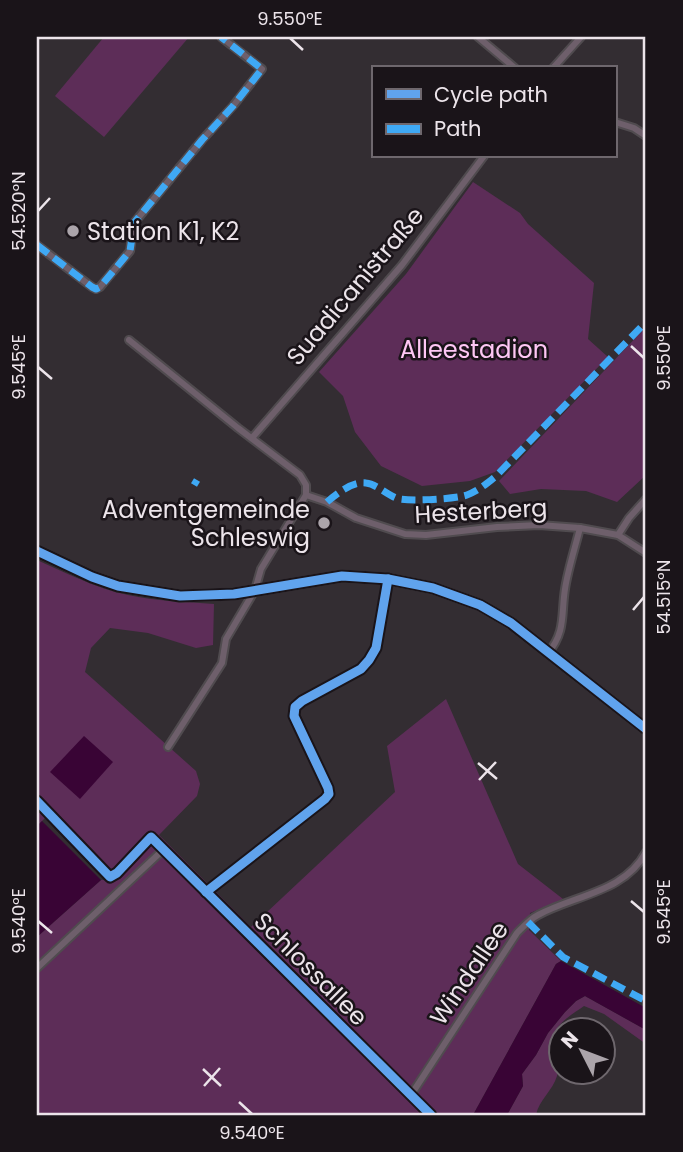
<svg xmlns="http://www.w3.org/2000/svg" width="683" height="1152" viewBox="0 0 683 1152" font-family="Poppins,sans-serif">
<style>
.green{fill:#5d2d58}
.water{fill:#390435}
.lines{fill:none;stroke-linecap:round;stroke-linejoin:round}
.street-casing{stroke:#504b4f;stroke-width:10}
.secondary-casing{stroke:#504b4f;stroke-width:13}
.street{stroke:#6e5f6b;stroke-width:6}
.secondary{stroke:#70616e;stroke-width:10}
.quiet{stroke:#3fa9f5;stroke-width:7;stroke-dasharray:14 7;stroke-linecap:butt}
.cycleway-casing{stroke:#1a1419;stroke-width:13}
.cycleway{stroke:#60a3ed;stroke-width:9}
.ticks{fill:none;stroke:#ece4ea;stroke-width:2.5}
.poi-dot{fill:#aba4aa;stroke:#1a1419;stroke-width:2.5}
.labels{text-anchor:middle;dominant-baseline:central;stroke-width:5;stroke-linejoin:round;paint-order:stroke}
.poi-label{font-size:24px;fill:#ece4ea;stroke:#1a1419;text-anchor:start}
.street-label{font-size:24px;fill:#ece4ea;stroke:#1a1419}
.park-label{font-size:24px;fill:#fec7f4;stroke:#1a1419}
.neatline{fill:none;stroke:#ece4ea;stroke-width:2.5}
.ticks-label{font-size:18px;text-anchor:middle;fill:#ece4ea}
</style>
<rect width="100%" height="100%" fill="#332d32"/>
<!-- green -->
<g class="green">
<path d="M104,37h85l-85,100 -49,-41z"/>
<path d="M473,182l47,31 8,11 66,59 -6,56 20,18 -113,115 -25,9 -48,5 -41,-20 -26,-34 -12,-36 -24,-24 87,-98z"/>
<path d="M646,327v148l-29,27 -31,-11 -45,-2 -31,5 -11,-13z"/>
<path d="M37,560c29,13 59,28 91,35 28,6 58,7 86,9l-1,41 -17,3 -48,-15 -38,-5 -19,20 -6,24 111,99 4,13 -3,12 -38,39 92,92 144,-135 -8,-46 59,-47 72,165 45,35 -33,14 -1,17 32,31 -5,3 -83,151h-436v-178l64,-57 14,-2 -55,-58 -14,-3 -9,9z"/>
<path d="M585,996l61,34v14l-42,-30 -20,-8c-17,12 -39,24 -31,48 3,8 6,13 4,22 -4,14 -18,24 -21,39h-29l16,-29 -1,-12 14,-19 12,-22 17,-21 11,-11z"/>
</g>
<!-- water -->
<g class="water">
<path d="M84,736l29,26 -33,37 -30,-27z"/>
<path d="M42,821l59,59 -64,57v-111z"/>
<path d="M561,961l85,47v22l-61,-34 -9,5 -11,11 -17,21 -12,22 -14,19 1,12 -16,29h-34l83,-151z"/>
</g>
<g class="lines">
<!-- street casing -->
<g class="street-casing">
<g id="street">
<path d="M478,37l37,31"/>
<path d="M553,68l28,-31"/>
<path d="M615,122l19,6 12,8"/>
<path d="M37,245l55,42 4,2 4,-2 30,-36 4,-28 68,-83 31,-34 29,-37 -41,-32"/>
<path d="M129,340l109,88 62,47 6,10v10"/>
<path d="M252,438l150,-173 82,-109"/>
<path d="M306,495l21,7 29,16 49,16 21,1 71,-8 42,-2 41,3 38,7 28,18"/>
<path d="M618,535l11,-17 17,-19"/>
<path d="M548,653c18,-21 13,-39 17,-64 3,-20 10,-41 15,-61"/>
<path d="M168,747l54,-84 4,-24 29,-49 6,-21 45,-74"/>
<path d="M206,892l119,-93 4,-5 -1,-6 -34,-72 1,-9 7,-6 59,-32 8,-9 7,-12 12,-69"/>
<path d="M37,968l126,-118 268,265"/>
<path d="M411,1095l106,-162c6,-6 13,-14 21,-18 37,-20 87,-23 108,-63"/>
</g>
</g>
<!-- secondary casing -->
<g class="secondary-casing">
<path id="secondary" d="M37,551l55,26 26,9 62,10 54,-2 108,-18 46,3 45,9 47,17 31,18 135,106"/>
</g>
<!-- street -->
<use href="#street" class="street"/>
<!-- secondary -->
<use href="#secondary" class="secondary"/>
<!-- quiet -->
<g class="quiet">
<path d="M37,245l55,42 4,2 4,-2 30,-36 4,-28 68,-83 31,-34 29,-37 -41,-32"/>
<path d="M194,485l3,-5"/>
<path d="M327,502c9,-8 26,-21 39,-19 10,1 20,11 30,15 11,4 60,1 71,-3 11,-4 19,-11 28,-18l151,-155"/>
<path d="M528,922l35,35 83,44"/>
</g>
<!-- cycleway casing -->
<g class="cycleway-casing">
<g id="cycleway">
<path d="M37,551l55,26 26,9 62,10 54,-2 108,-18 46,3 45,9 47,17 31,18 135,106"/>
<path d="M37,801l73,76 7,-4 34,-36 280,278"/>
<path d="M206,892l119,-93 4,-5 -1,-6 -34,-72 1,-9 7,-6 59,-32 8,-9 7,-12 12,-69"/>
</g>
</g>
<!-- cycleway -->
<use href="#cycleway" class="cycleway"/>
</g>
<!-- ticks -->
<path class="ticks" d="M290,38l13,12M38,211l12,-13M631,346l13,12M38,367l14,12M633,610l11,-13M478,763l19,16M479,780l17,-18M631,901l13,11M38,921l14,12M203,1069l18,17M204,1086l16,-18M239,1102l13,12"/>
<!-- markers -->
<g class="poi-dot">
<circle cx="73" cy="231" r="7"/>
<circle cx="324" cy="523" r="7"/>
</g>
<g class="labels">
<!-- poi labels -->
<g class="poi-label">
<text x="87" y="231">Station K1, K2</text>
<text x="310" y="509" text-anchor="end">Adventgemeinde<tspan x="310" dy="28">Schleswig</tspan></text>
</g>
<!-- street labels -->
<g class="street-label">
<text transform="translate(355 286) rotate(-50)">Suadicanistraße</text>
<text transform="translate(481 511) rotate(-3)">Hesterberg</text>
<text transform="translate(311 969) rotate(45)">Schlossallee</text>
<text transform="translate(469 973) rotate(-56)">Windallee</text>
</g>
<!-- park labels -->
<g class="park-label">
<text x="474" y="349">Alleestadion</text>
</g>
</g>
<!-- border -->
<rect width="683" height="1152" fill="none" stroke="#1a1419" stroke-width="77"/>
<!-- legend -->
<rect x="372" y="66" width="245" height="91" fill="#1a1419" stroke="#6e676d" stroke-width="2"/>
<rect x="386" y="89" width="35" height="10" fill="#60a3ed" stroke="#6e676d" stroke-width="2"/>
<text x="434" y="102" font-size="21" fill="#ece4ea">Cycle path</text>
<rect x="386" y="124" width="35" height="10" fill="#3fa9f5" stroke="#6e676d" stroke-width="2"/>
<text x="434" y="136" font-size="21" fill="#ece4ea">Path</text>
<!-- north arrow -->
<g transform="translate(582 1051) rotate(312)"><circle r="33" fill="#1a1419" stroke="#6e676d" stroke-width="2"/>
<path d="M0-5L12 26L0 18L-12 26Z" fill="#aba4aa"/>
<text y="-10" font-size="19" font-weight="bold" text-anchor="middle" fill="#ece4ea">N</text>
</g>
<rect x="38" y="38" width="606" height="1076" class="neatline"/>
<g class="ticks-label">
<text x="290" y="25">9.550°E</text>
<text transform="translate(19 211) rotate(-90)" y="6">54.520°N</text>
<text transform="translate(664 358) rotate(-90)" y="6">9.550°E</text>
<text transform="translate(19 367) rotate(-90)" y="6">9.545°E</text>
<text transform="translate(664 597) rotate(-90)" y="6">54.515°N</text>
<text transform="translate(664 912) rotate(-90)" y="6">9.545°E</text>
<text transform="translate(19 921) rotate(-90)" y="6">9.540°E</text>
<text x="252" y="1139">9.540°E</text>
</g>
</svg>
